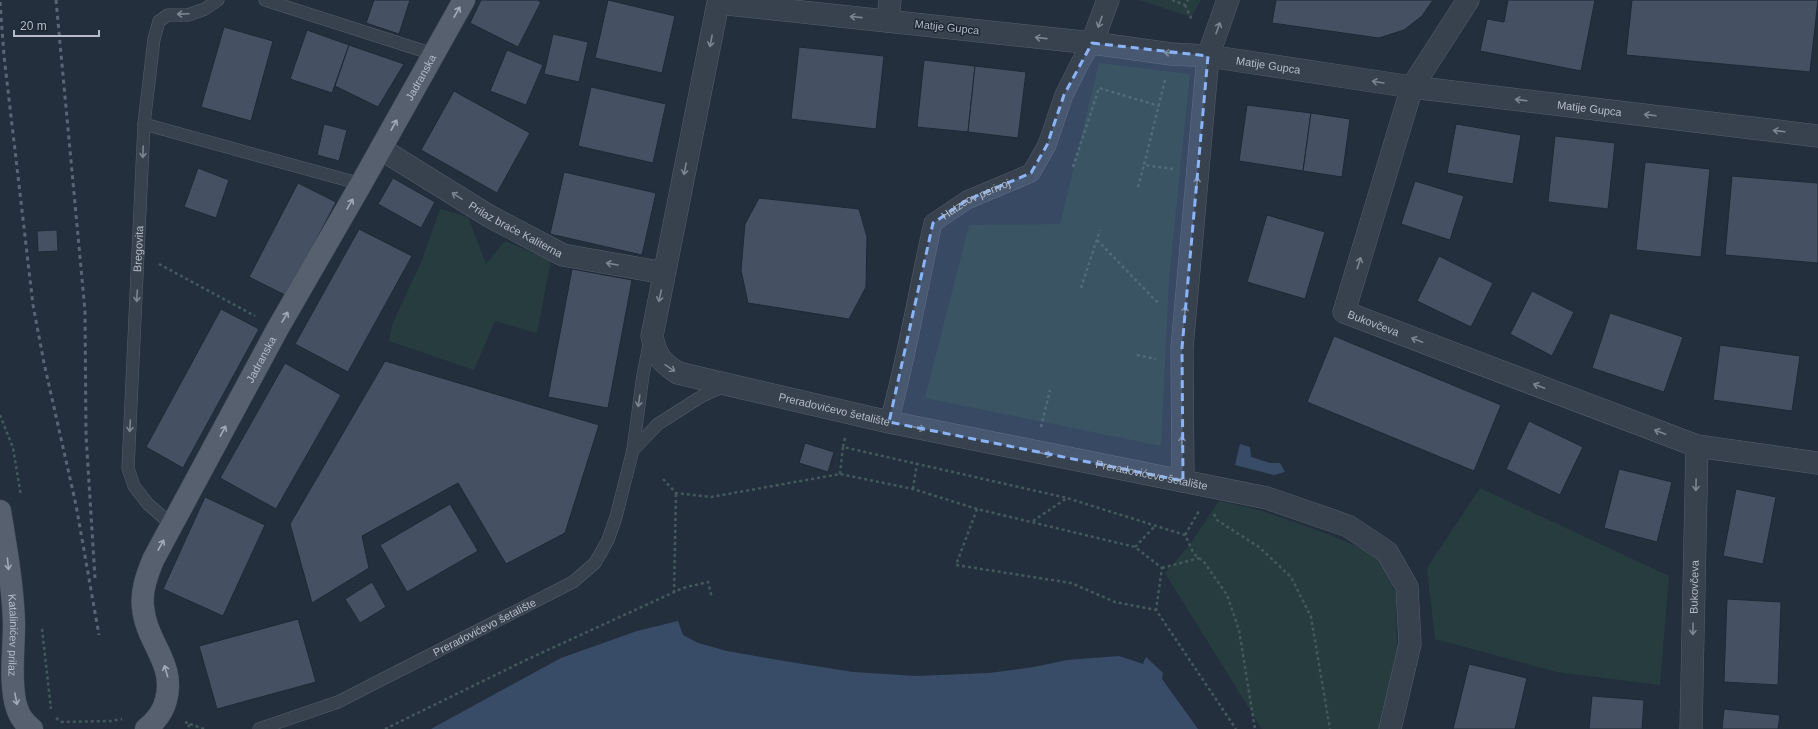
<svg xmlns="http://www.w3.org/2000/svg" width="1818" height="729" viewBox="0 0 1818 729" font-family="Helvetica,sans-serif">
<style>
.green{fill:#263c3f}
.water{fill:#394c67}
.building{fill:#455162;stroke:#1f2835}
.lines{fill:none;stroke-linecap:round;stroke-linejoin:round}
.service-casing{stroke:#565f6c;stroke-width:13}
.pedestrian-casing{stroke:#565f6c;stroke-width:19}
.minor-casing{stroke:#565f6c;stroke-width:23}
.tertiary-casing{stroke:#565f6c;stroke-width:23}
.primary-casing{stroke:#414a57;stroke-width:23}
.path{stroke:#44595c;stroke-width:2.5;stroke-dasharray:3 3;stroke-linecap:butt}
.service{stroke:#38414e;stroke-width:12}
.pedestrian{stroke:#38414e;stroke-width:18}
.minor{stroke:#38414e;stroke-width:22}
.tertiary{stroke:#38414e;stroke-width:22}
.primary{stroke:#56606e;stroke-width:22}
.rail{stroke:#5a6575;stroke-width:3;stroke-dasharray:4 4;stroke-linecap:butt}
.oneway{stroke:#a1aab7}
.oneway2{stroke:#7c8592}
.marked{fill:#8ab4f8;fill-opacity:0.2;stroke:#8ab4f8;stroke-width:3;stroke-dasharray:8 5;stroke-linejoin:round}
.labels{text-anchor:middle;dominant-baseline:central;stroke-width:3;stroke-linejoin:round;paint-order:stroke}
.street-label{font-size:11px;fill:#b4bcc9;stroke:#1d2633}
</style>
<rect width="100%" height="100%" fill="#242f3e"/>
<!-- green -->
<g class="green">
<path d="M1140,0h61l-10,17z"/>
<path d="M1099,63l91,11 -21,205 -8,167 -236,-48 44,-173 91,-1z"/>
<path d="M440,209l28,8 18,47 19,-23 46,19 -14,73 -42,-12 -21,49 -85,-29 3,-16 30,-65z"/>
<path d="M1480,488l189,88 -9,109 -103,-13 -122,-33 -8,-71z"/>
<path d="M1219,501l40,9 63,22 56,23 18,40 1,54 -19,80h-116l-97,-156 24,-27z"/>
</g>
<!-- water -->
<g class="water">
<path d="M1240,444l10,3 1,10 19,6h10l5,9 -11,3 -39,-10z"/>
<path d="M678,621l5,14 15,8 29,8 57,10 69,11 64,4 72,-3 45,-6 33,-7 52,-4 24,8 3,-7 17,16 -1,6 36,50h-767l130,-71 76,-27z"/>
</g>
<!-- building -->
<g class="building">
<path d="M374,0h36l-11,34 -33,-11z"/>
<path d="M481,0h56l4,2 -23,45 -48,-24z"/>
<path d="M608,0l67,16 -13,57 -67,-15z"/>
<path d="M1276,0h157l-11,16 -18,14 -25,8 -107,-15z"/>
<path d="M1508,0h87l-14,71 -101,-20 7,-32 17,3z"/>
<path d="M1632,0h186l-8,72 -184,-17z"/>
<path d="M224,27l49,14 -22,80 -50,-14z"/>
<path d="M307,30l42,15 -17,48 -42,-14z"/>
<path d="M553,34l35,8 -9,40 -35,-8z"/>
<path d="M349,45l55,19 -26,43 -43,-21z"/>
<path d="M799,47l85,9 -8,73 -85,-10z"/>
<path d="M507,50l36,15 -17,40 -36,-14z"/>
<path d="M924,60l51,6 -7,66 -51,-5z"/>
<path d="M975,66l51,6 -8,66 -50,-6z"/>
<path d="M591,87l75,17 -13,59 -75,-17z"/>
<path d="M454,91l76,42 -33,60 -76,-43z"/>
<path d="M1247,105l64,8 -8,58 -64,-10z"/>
<path d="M1311,113l39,6 -8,58 -39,-6z"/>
<path d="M324,124l23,6 -8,31 -22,-6z"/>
<path d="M1456,124l65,11 -8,49 -66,-11z"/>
<path d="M1555,136l60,7 -7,66 -60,-7z"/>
<path d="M1645,162l65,7 -9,88 -65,-7z"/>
<path d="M198,168l31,12 -13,38 -32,-11z"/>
<path d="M564,172l92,21 -14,62 -92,-21z"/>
<path d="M1732,176l86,7v80l-93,-8z"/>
<path d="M393,178l42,24 -14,26 -43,-24z"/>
<path d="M1415,181l49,15 -14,44 -49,-16z"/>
<path d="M298,183l38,19 -49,94 -38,-19z"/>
<path d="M759,198l100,11 8,28 -1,50 -17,32 -101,-16 -7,-33 4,-46z"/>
<path d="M1267,215l58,17 -20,67 -58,-17z"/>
<path d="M359,229l53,27 -64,116 -53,-28z"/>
<path d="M57,230l1,21 -20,1 -1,-21z"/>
<path d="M1439,256l54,27 -22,44 -54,-26z"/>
<path d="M572,269l60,11 -24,128 -60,-11z"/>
<path d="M1532,291l42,21 -22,44 -42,-22z"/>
<path d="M221,309l38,20 -76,139 -37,-21z"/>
<path d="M1610,313l73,24 -19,55 -72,-24z"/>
<path d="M1334,336l167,69 -27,66 -167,-69z"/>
<path d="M1720,345l80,11 -8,55 -79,-11z"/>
<path d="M385,361l214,64 -34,108 -59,31 -48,-81 -96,53 7,32 -57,35 -22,-79z"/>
<path d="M285,363l56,32 -65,114 -56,-31z"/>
<path d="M1529,421l54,26 -23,48 -54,-26z"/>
<path d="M805,443l29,9 -6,20 -29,-9z"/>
<path d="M1619,469l53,13 -15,60 -53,-14z"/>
<path d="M1736,489l40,8 -13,67 -40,-8z"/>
<path d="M205,497l60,28 -42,91 -60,-27z"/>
<path d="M450,504l28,47 -71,41 -27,-47z"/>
<path d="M372,582l14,25 -26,16 -15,-24z"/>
<path d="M1727,599l54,3 -3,83 -54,-3z"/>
<path d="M298,619l18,63 -99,27 -18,-63z"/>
<path d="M1469,664l58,14 -12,51h-62z"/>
<path d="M1592,696l52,4 -2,29h-53z"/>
<path d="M1724,709l56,6 -2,14h-56z"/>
</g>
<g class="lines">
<!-- service casing -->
<g class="service-casing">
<g id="service">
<path d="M265,0l168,54"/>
<path d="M144,124l217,60"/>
<path d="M633,450l25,-26 44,-28 22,-10"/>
<path id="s1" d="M172,525l-24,-21 -14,-18 -6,-18 16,-344 10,-85 5,-18 9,-6h20l17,-6 13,-9"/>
<path id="s2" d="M259,729l79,-27 235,-120 22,-19 13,-23 8,-23 17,-67 10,-75 7,-35"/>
</g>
</g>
<!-- pedestrian casing -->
<g class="pedestrian-casing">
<g id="pedestrian">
<path id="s3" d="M889,422c18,-65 29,-133 44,-199l34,-23 64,-27 16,-28 17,-50 17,-34 11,-18"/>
</g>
</g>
<!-- minor casing -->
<g class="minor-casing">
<g id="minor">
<path id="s4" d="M1468,0l-56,87 -68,225 353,134 121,17"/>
<path d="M888,21l2,-21"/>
<path id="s5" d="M1208,56l204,31 406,49"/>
<path id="s6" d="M381,149l108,67 74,39 101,18"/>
<path id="s7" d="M1691,729l6,-283"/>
</g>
</g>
<!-- tertiary casing -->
<g class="tertiary-casing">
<g id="tertiary">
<path d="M1092,43l16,-43"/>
<path id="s8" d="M1208,56l-37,-2 -79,-11 -374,-40 -66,333c4,20 9,26 26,37l211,49 378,76 81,28 39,26 20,35 3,57 -20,85"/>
<path d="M1183,481l-1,-133 26,-292 20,-56"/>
</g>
</g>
<!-- primary casing -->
<g class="primary-casing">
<g id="primary">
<path id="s9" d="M0,511c6,37 13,75 14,113 0,26 -4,51 1,77 3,13 7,20 17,28"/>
<path id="s10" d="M146,729c10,-8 17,-16 20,-29 10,-37 -20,-57 -23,-93 -2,-16 4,-32 10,-47l125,-232 83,-144 103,-184"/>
</g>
</g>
<!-- path -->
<g class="path">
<path d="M1172,0l13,5 3,-5"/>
<path d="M1185,5l7,15"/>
<path d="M1165,80l-21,85 29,4"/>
<path d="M1073,167l26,-79 60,18"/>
<path d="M1138,187l6,-22"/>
<path d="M1097,240l62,64"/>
<path d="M159,264l96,52"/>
<path d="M1081,288l19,-58"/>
<path d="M1137,355l19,4"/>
<path d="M0,415l13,33 8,48"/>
<path d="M1041,427l9,-37"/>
<path d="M845,438l-2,9 224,51 118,37 9,19 10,8 23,33 12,35 16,99"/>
<path d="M840,474l3,-27"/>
<path d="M663,479l13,14 35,4 129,-23 73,15 64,20 158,38 27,21 -6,42"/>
<path d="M913,489l4,-26"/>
<path d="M977,509l-21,56 115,18 44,19 41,8 80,119"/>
<path d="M1214,514l3,6 42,27 32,30 20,40 19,112"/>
<path d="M1033,521l34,-23"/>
<path d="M1185,535l14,-24"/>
<path d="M1135,547l21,-22"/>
<path d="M1162,568l37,-10"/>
<path d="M674,593l2,-100"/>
<path d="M42,629l9,80"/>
<path d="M56,718l6,4 49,-1 11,-2"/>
<path d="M185,722l5,2 -3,5"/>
<path d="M190,724l14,5"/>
<path d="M385,729l141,-69 157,-72 25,-6 4,16"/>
</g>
<!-- service -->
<use href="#service" class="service"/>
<!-- pedestrian -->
<use href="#pedestrian" class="pedestrian"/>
<!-- minor -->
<use href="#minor" class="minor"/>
<!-- tertiary -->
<use href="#tertiary" class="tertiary"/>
<!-- primary -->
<use href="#primary" class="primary"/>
<!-- rail -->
<g class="rail">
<path d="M56,0l29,311 1,124 9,143"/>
<path d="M0,2l4,54 29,249 11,58 32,142 23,130"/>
</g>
</g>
<!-- one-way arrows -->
<defs><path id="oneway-shaft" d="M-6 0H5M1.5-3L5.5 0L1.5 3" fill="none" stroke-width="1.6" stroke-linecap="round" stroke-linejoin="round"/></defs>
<g class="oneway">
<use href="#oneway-shaft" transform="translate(457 12) rotate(-61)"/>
<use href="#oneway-shaft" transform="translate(394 125) rotate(-61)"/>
<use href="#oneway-shaft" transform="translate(350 204) rotate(-60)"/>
<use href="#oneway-shaft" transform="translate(285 317) rotate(-60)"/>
<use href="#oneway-shaft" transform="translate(223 431) rotate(-62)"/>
<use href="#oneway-shaft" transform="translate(161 545) rotate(-61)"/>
<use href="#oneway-shaft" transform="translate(8 564) rotate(84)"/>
<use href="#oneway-shaft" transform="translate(166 671) rotate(-106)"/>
<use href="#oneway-shaft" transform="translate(16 699) rotate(79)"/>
</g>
<g class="oneway2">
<use href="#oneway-shaft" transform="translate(183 14) rotate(178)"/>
<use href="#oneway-shaft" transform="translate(856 17) rotate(-174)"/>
<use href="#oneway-shaft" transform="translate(1100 22) rotate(110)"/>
<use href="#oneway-shaft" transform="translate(1218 28) rotate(-71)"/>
<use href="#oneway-shaft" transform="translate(1041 38) rotate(-174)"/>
<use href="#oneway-shaft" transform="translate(711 41) rotate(101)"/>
<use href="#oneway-shaft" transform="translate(1170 53) rotate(-174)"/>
<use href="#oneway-shaft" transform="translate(1378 82) rotate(-171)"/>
<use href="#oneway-shaft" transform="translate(1521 100) rotate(-173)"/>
<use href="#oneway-shaft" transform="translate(1650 115) rotate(-173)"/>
<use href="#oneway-shaft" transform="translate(1779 131) rotate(-173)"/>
<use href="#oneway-shaft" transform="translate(143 152) rotate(92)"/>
<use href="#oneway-shaft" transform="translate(685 169) rotate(101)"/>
<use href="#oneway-shaft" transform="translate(1197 183) rotate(-85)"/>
<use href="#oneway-shaft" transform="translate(457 196) rotate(-148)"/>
<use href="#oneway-shaft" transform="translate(1359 263) rotate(-73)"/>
<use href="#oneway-shaft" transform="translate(612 264) rotate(-170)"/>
<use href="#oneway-shaft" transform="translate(137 296) rotate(93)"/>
<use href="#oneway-shaft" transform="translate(660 296) rotate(102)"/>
<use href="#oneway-shaft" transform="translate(1185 312) rotate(-85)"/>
<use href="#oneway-shaft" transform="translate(1417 340) rotate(-159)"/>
<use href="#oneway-shaft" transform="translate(670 368) rotate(34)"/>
<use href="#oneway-shaft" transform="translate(1539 386) rotate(-159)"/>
<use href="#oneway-shaft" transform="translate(639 401) rotate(98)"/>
<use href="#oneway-shaft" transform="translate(130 426) rotate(93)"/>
<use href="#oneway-shaft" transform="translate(919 428) rotate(11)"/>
<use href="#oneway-shaft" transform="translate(1660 432) rotate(-159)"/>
<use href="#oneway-shaft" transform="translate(1182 442) rotate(-91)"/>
<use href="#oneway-shaft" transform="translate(1046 454) rotate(11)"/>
<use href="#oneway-shaft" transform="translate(1696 485) rotate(91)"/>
<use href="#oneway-shaft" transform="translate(1693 629) rotate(91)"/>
</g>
<!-- marked area -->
<path class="marked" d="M1092,43l116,13 -26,292 1,133 -294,-59 44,-199 34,-23 64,-27 16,-28 17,-50z"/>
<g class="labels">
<!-- street labels -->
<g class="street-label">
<text transform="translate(947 27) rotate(6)">Matije Gupca</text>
<text stroke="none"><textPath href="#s5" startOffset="61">Matije Gupca</textPath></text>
<text stroke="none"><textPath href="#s10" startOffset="734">Jadranska</textPath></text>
<text stroke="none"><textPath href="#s5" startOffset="385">Matije Gupca</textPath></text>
<text stroke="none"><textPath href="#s3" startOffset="253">Hatzeov perivoj</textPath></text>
<text stroke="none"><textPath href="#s6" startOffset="157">Prilaz braće Kaliterna</textPath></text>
<text stroke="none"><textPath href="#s1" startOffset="293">Bregovita</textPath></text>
<text stroke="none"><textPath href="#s4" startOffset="370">Bukovčeva</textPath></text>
<text stroke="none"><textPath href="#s10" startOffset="410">Jadranska</textPath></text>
<text stroke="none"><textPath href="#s8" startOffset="1040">Preradovićevo šetalište</textPath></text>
<text stroke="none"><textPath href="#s8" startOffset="1364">Preradovićevo šetalište</textPath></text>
<text stroke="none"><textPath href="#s7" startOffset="142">Bukovčeva</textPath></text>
<text stroke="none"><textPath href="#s2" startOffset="248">Preradovićevo šetalište</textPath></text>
<text stroke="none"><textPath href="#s9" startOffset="125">Katalinićev prilaz</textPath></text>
</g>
</g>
<!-- scale -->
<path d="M14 30v6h85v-6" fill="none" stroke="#b4bcc9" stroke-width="2"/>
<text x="20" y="30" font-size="12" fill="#b4bcc9" stroke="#1d2633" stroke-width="3" paint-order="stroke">20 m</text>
</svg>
